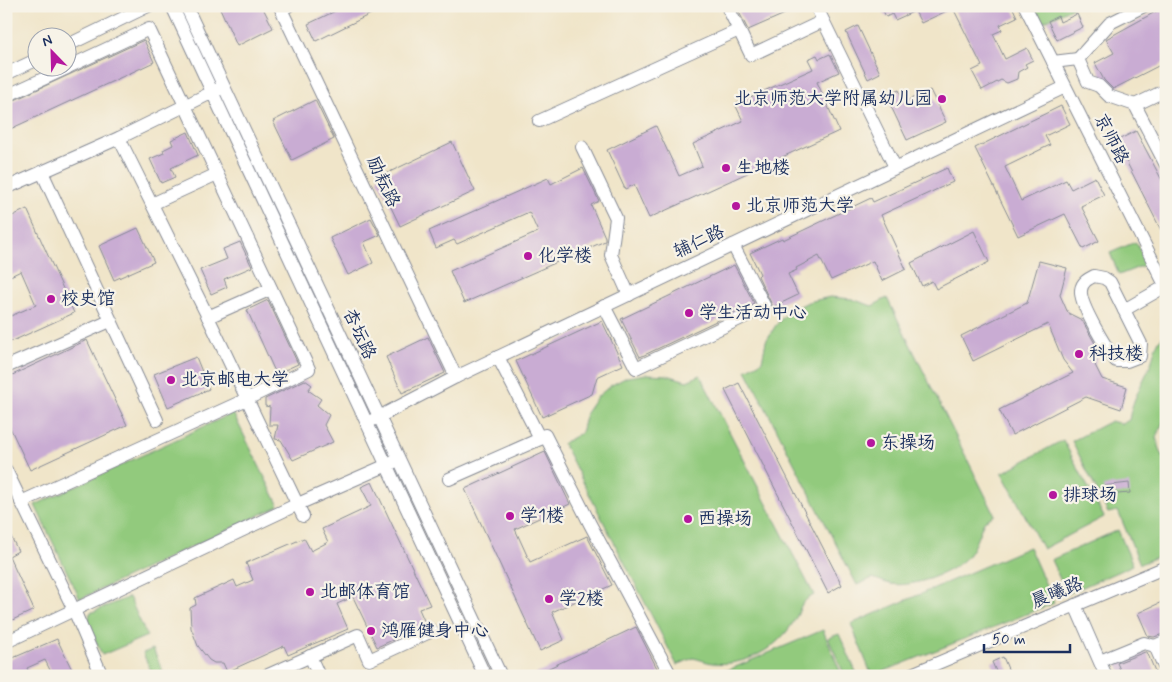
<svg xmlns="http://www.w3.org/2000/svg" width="1172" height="682" viewBox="0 0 1172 682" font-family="Mynerve,'LXGW WenKai TC',sans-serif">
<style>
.green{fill:#92ca7d;stroke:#567c6e}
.building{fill:#c9acd3}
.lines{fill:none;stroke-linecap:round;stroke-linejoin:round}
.minor-casing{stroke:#868a94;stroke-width:14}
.minor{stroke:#fff;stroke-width:12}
.poi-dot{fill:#b5179e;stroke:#f7f3e8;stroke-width:2}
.labels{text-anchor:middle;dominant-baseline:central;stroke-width:4.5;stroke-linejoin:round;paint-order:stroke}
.poi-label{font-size:18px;fill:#1b2f5e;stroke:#f7f3e8;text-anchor:start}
.street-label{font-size:18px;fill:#1b2f5e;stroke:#f7f3e8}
</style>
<rect width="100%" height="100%" fill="#f7f3e8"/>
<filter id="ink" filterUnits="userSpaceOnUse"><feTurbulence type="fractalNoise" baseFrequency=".02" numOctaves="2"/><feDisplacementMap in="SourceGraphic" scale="10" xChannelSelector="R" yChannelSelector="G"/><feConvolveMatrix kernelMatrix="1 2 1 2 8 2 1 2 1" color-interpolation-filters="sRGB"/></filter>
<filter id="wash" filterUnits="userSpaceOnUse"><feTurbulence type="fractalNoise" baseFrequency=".0096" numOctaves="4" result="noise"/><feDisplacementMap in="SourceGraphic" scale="20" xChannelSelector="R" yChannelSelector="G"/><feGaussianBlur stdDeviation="1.12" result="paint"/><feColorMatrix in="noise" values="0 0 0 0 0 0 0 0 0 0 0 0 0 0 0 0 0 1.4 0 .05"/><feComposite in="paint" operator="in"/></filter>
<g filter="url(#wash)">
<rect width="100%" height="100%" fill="#f0e5c9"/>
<!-- green -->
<g class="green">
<path d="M1032,6h43l-34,17z"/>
<path d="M1133,243l4,1 10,20 -28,11 -9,-22z"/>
<path d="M830,297l22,2 20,7 15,-8 108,217 -11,6c-5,12 -9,26 -17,36 -15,16 -54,31 -76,27 -6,-1 -12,-4 -18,-6l-16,7 -111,-215 16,-9 4,-20 10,-16 12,-13 20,-10z"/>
<path d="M1166,335v85l-3,2 -7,16 10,27v88l-26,11 -22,-53 -10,2 -36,-72 39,-20 11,3 7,-4c3,-20 13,-36 21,-54 5,-11 3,-25 16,-31z"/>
<path d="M647,374l20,1 20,6 13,-6 114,220c-17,9 -11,12 -20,26 -16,28 -50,46 -82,42 -6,-1 -13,-4 -19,-5l-16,7 -114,-222 18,-10 5,-20 11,-16 13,-11 17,-9z"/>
<path d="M233,413l46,93 -199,93 -45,-94z"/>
<path d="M1063,440l41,77 -61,32 -41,-76z"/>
<path d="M1118,530l15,35 -66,29 -16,-34z"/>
<path d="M1029,547l25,56 -182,73 -21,-52z"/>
<path d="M129,597l18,39 -45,19 -14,-32 2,-10z"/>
<path d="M823,630l19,46h-128z"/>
<path d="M839,634l18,40 -12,2 -17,-38z"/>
<path d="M153,649l12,27h-12l-10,-23z"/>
</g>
<g id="blocks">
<!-- building -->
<g class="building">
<path d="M219,6h43l11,22 -36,18z"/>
<path d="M346,6h41l-71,35 -8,-17z"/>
<path d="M736,6h67l-55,24z"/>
<path d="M881,6h131l5,11 -17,8 2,5 -9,4 12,25 22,-11 6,12 -8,4 2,3 -9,5 -1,7 -10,4 -6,-3 -19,10 -10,-19 10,-5 -29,-58 -32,15 -6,-12 -20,9 -3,-6 -6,3z"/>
<path d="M1166,6v56l-53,27 -9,-9 -9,-17 19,-10 -8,-14z"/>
<path d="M1077,14l6,13 -26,13 -9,-19 10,-5 2,6z"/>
<path d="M858,26l22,47 -12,6 -22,-47z"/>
<path d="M144,40l10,22 -148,69v-27z"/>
<path d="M830,54l9,18 -22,10 22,49 -190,87 -15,-33 -9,4 -18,-39 49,-24 23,50 23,-10 -9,-22 50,-23 -8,-17 78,-35 -5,-10 9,-4 2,4z"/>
<path d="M899,90l5,12 26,-12 16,32 -39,18 -21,-44z"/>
<path d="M315,100l19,39 -42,21 -19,-39z"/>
<path d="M1061,106l9,18 -25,12 5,9 -45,22 16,34 45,-21 5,9 24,-12 9,18 -23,11 18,35 -16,8 -18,-35 -47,22 -43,-88z"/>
<path d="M1136,131l30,57v52l-50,-99z"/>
<path d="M188,132l10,23 -27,13 4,9 -14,6 -11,-24 14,-6 -1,-3 10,-5 -2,-5z"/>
<path d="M452,142l23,49 -75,35 -23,-48z"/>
<path d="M583,168l16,33 -8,4 14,32v4l-141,62 -14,-32 88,-39 -9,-20 -72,32 -3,-4 -18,8 -7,-17 119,-53 3,6z"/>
<path d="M947,168l6,14 -72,33 25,54 -24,12 -9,-20 -42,19 -12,-24 -23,12 1,2 -9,4 10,21 -25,12 -15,-31 2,-2 -10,-21 32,-15 1,2 88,-42 2,4z"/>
<path d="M27,209l47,104 -68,31v-26l30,-13 -15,-34 -15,7v-59z"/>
<path d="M371,218l9,17 -16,7 9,21 -25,12 -18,-37z"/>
<path d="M138,228l16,34 -40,18 -15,-34z"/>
<path d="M974,231l15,31 -53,27 -4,-8 -10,5 -11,-23z"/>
<path d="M240,242l12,25 -28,12 3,8 -16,7 -11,-24 27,-11 -4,-10z"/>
<path d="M1039,261l28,7 -7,27 8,18 14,7 16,29 -3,16 7,14 25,8 -6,22 -35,-12 -74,38 -13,-25 74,-37 -10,-13 -15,-36 -75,37 -12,-25 66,-33z"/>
<path d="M734,265l20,38 -114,54 -19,-38z"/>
<path d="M268,300l30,64 -22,10 -29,-64z"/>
<path d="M602,321l21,44 -26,12 -5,17 -50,23 -26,-56z"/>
<path d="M428,337l17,36 -43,20 -16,-36z"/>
<path d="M87,340l40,85 -97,45 -24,-51v-41z"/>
<path d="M196,357l13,32 -41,18 -14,-33z"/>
<path d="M305,380l7,5 -4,5 13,9 -4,6 12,10 -5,10 9,17 -40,18 -12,-20 -6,-1 3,-14h-9l1,-18 -5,-1v-7z"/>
<path d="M739,383l103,202 -14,8 -103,-203z"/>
<path d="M545,452l25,52 -55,25 15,33 57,-26 25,49 -60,27 12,28 -24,11 -75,-162z"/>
<path d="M372,482l58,123 -11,4 7,16 -49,22 -24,-50 -16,7 11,25 -60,26 -4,-9 -57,26 -4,-9h-9l-5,-3 -11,-14 -7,-18 -1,-20 6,-3 -1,-7 39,-18 3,7 16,-7 -7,-17 58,-25 7,13 17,-9 -6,-13 49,-23 -10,-19z"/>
<path d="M1129,483l1,10 -25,2 -2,-9z"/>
<path d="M6,526l12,25 -9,5 25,54 -28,13z"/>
<path d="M1166,600v33l-12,4 -6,-1 -10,-23z"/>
<path d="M636,627l25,49h-129z"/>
<path d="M57,639l18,37h-22l-8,-16 -18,8 3,8h-24v-15z"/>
<path d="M1145,652h2l10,24h-34l-6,-13z"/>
<path d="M1003,657l8,19h-13l-6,-14z"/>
</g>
</g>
</g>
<g filter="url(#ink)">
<use href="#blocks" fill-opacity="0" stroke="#868a94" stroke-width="1"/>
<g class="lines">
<!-- minor casing -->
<g class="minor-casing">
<g id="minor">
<path d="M172,6l313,670"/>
<path d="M186,6l315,670"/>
<path d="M288,6l-7,3 175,368"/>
<path d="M727,6l12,24"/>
<path d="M816,6l79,161"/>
<path d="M1025,6l141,281"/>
<path d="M1144,6l-34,17 -32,36 10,23 11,4 10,10 26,9 31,60"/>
<path d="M68,45l80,-39"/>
<path d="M1053,62l25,-3"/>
<path d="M68,67l81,-38 160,340 -62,30 -39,-82 -89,-179"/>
<path d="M6,74l32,-15"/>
<path d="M6,96l61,-28"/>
<path d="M1135,105l31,-15"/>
<path d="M539,121l200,-91 12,25 72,-34"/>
<path d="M582,147l34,71 -5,37 18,40"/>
<path d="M42,172l115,248"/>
<path d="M6,188l113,-50 100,-49"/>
<path d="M152,204l65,-30"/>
<path d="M1094,276l10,2 6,4 31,62 -1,12 -13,5h-11c-9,-12 -37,-57 -35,-71 1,-8 7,-11 13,-14z"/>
<path d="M604,306l32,62 129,-61 -32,-62"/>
<path d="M1124,310l42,-24"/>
<path d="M208,317l63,-28"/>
<path d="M498,357l42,82 5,-4 45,89 81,152"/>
<path d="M6,367l104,-46"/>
<path d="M367,423l89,-46 609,-290"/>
<path d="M6,470l68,140 28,66"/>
<path d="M449,479l91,-40"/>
<path d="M21,502l226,-103 56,117"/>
<path d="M1075,605l31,71"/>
<path d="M1166,641l-11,5 11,25"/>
<path d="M6,642l292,-138 96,-42"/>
<path d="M310,656l9,20"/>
<path d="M1100,661l44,-18 11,3"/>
<path d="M266,676l92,-41 11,25 63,-29"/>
<path d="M907,676l259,-109"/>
</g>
</g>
<!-- minor -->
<use href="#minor" class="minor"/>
</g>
</g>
<!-- markers -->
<g class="poi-dot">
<circle cx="942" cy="99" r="5"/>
<circle cx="726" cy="168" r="5"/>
<circle cx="736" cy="206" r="5"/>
<circle cx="528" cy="256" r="5"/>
<circle cx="51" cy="299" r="5"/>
<circle cx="689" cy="313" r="5"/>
<circle cx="1079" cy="354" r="5"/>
<circle cx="171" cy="380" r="5"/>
<circle cx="871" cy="443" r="5"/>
<circle cx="1053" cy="495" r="5"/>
<circle cx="510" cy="516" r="5"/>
<circle cx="688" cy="519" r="5"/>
<circle cx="310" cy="592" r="5"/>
<circle cx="549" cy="599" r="5"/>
<circle cx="371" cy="631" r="5"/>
</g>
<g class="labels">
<!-- poi labels -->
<g class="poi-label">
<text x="932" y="99" text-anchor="end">北京师范大学附属幼儿园</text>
<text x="736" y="168">生地楼</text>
<text x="746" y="206">北京师范大学</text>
<text x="538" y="256">化学楼</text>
<text x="61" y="299">校史馆</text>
<text x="699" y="313">学生活动中心</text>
<text x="1089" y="354">科技楼</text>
<text x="181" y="380">北京邮电大学</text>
<text x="881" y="443">东操场</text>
<text x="1063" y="495">排球场</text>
<text x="520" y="516">学1楼</text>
<text x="698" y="519">西操场</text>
<text x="320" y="592">北邮体育馆</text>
<text x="559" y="599">学2楼</text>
<text x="381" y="631">鸿雁健身中心</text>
</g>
<!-- street labels -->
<g class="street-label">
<text transform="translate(1111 139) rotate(63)">京师路</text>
<text transform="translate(383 182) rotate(65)">励耘路</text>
<text transform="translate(699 242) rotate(-25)">辅仁路</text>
<text transform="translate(359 334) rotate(65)">杏坛路</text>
<text transform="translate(1057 593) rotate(-22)">晨曦路</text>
</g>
</g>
<!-- margin -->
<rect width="1172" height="682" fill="none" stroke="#f7f3e8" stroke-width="25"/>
<!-- north arrow -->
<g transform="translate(52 52) rotate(337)"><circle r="24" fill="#f7f3e8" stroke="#9fa5b1"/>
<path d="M0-4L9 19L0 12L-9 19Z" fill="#b5179e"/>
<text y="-8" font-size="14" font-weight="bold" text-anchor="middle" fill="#1b2f5e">N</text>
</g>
<!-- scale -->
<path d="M984 644v8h86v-8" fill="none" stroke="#1b2f5e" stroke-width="2.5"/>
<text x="992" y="644" font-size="15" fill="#1b2f5e" stroke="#f7f3e8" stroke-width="4" paint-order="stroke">50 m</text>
</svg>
